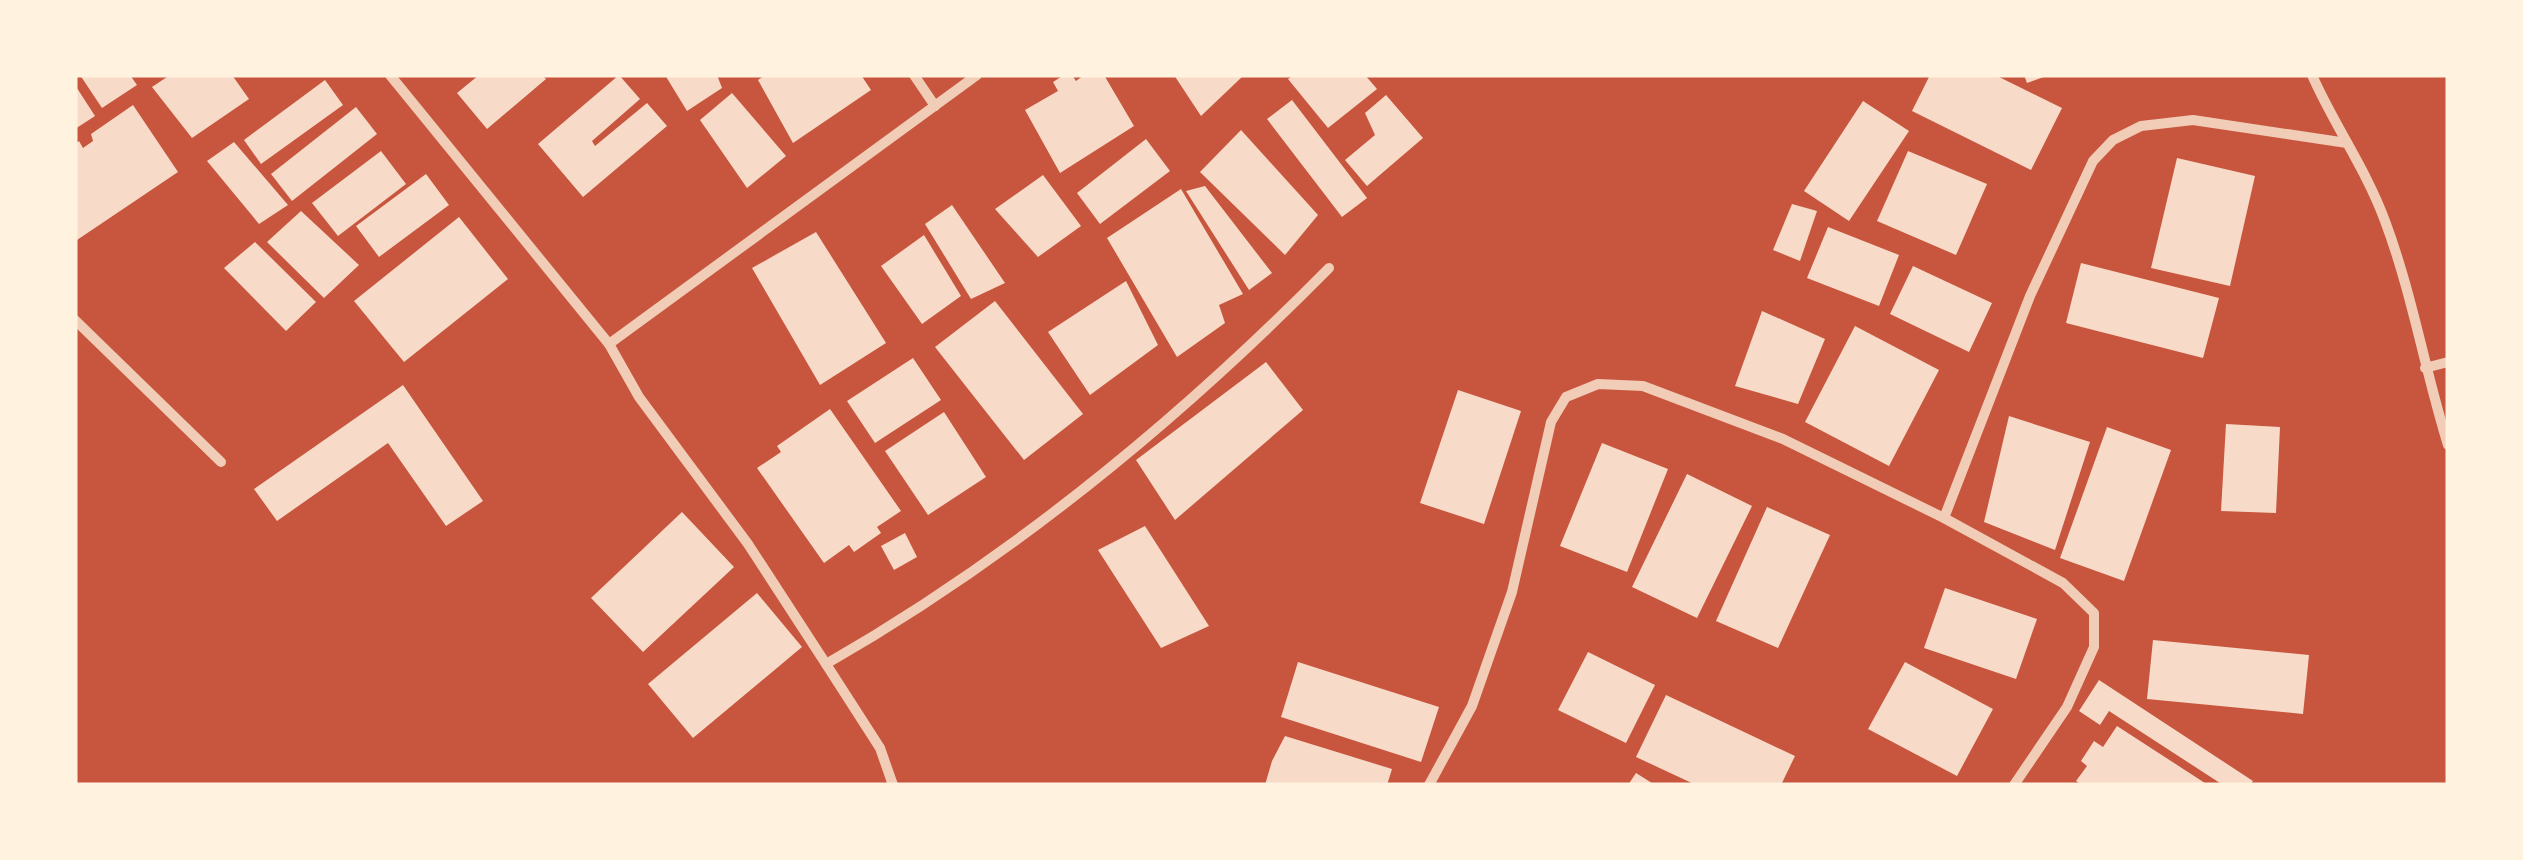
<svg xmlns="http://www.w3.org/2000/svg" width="2523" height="860" viewBox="0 0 2523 860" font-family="Overpass,sans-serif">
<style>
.building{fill:#f7dbc8}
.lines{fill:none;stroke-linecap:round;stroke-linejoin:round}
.minor{stroke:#f1ccb7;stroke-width:10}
</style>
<rect width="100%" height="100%" fill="#c8553d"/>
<!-- building -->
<g class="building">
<path d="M80,75h50l7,10 -35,23z"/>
<path d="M170,75h62l17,24 -57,39 -40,-51z"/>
<path d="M479,75h63l4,4 -59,50 -30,-36z"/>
<path d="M619,75l21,24 -48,42 3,5 52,-43 20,23 -84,71 -45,-53z"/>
<path d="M665,75h52l5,13 -35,23z"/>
<path d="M765,75h96l10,15 -78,53 -35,-63z"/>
<path d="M1064,75h8l4,6 8,-6h20l30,51 -74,47 -35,-63 33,-19 -5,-9z"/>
<path d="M1174,75h70l-43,41z"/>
<path d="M1294,75h71l12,14 -49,39 -40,-49z"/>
<path d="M1930,75h65l67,33 -31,62 -119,-59z"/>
<path d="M2024,75h25l-22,8z"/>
<path d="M325,80l18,25 -82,59 -17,-24z"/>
<path d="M75,85l20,31 -20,13z"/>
<path d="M732,93l54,63 -39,32 -47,-68z"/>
<path d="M1386,95l37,43 -56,48 -22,-26 30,-25 -10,-22z"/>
<path d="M1292,100l75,98 -25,19 -75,-98z"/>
<path d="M1863,101l46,30 -60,90 -45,-30z"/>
<path d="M133,105l45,67 -101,68 -2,-96 4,-3 4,7 10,-7 -2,-7z"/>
<path d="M356,107l21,27 -85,67 -21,-27z"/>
<path d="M1241,130l77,85 -33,40 -85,-83z"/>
<path d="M1146,139l24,32 -70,53 -23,-31z"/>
<path d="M234,142l54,63 -29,19 -52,-63z"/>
<path d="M381,151l25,33 -68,52 -26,-33z"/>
<path d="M1908,151l79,33 -31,71 -79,-34z"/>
<path d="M2177,158l78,18 -25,110 -79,-18z"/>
<path d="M426,174l23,31 -70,52 -23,-31z"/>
<path d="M1043,175l38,51 -43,31 -43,-48z"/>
<path d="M1205,186l67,87 -23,17 -63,-99z"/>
<path d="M1181,189l62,105 -24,11 6,18 -48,34 -70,-119z"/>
<path d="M1792,204l25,7 -17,50 -27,-11z"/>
<path d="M952,205l53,78 -34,16 -46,-75z"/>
<path d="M301,211l58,54 -35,33 -57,-56z"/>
<path d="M459,217l49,62 -104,83 -50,-61z"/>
<path d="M1828,227l71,28 -20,51 -72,-28z"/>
<path d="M816,232l70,111 -66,42 -68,-117z"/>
<path d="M924,235l37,61 -39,28 -41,-58z"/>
<path d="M255,242l61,60 -30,29 -62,-63z"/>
<path d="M2081,263l138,35 -16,60 -137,-35z"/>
<path d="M1913,266l79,37 -23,49 -79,-38z"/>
<path d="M1126,281l32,64 -68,50 -42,-63z"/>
<path d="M995,301l88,113 -59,46 -89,-113z"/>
<path d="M1762,311l63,28 -27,65 -63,-18z"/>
<path d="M1855,326l84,44 -50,96 -84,-44z"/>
<path d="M913,358l28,42 -66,43 -28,-42z"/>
<path d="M1266,362l37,48 -128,110 -39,-60z"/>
<path d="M403,385l80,116 -37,25 -58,-83 -111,78 -23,-32z"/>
<path d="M1458,390l63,21 -37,113 -64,-21z"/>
<path d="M830,409l71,102 -24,16 4,6 -27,19 -5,-7 -25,18 -67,-95 24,-16 -4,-6z"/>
<path d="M944,412l42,65 -58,38 -43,-64z"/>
<path d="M2009,416l81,26 -35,108 -71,-28z"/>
<path d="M2226,424l54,3 -4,86 -55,-2z"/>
<path d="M2107,427l64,23 -47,131 -64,-23z"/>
<path d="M1602,443l66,26 -41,103 -67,-26z"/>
<path d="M1687,474l65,32 -55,112 -65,-31z"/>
<path d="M1767,507l63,28 -52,113 -62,-27z"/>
<path d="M682,512l52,55 -91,85 -52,-54z"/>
<path d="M1145,526l64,100 -48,22 -63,-98z"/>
<path d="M905,533l12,24 -23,13 -13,-24z"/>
<path d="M1945,588l92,31 -21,60 -92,-31z"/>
<path d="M757,593l45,54 -109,91 -45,-54z"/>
<path d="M2153,640l156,15 -6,59 -156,-15z"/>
<path d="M1588,652l67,33 -29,58 -68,-33z"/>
<path d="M1298,662l141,45 -18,55 -140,-45z"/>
<path d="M1905,662l88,47 -36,67 -89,-47z"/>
<path d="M2099,680l154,101 -3,4h-27l-114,-74 -9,14 -21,-14z"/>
<path d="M1666,695l129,61 -14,29h-85l-60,-28z"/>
<path d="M2117,726l91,59h-126l-6,-4 11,-15 -6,-5 13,-20 9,6z"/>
<path d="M1285,736l107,33 -5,16h-122l7,-24z"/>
<path d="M1636,773l19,12h-27z"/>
</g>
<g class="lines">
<!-- minor -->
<g class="minor">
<path d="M390,75l219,269 30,53 109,147 78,120 54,84 13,37"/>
<path d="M914,75l21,31"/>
<path d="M2312,75c22,50 54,94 73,146 27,72 40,150 63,224"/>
<path d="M75,320l146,142"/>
<path d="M609,344l368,-269"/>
<path d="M2425,368l23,-6"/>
<path d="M1944,518l86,-222 63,-135 20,-21 28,-14 52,-6 154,23"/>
<path d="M826,664c187,-107 352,-243 503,-396"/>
<path d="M1429,785l43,-79 40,-114 39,-170 15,-25 32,-13 45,2 140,53 161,79 119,65 31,30v34l-27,60 -53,78"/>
</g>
</g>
<!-- border -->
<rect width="2523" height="860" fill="none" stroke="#fff3e0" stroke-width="155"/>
</svg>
